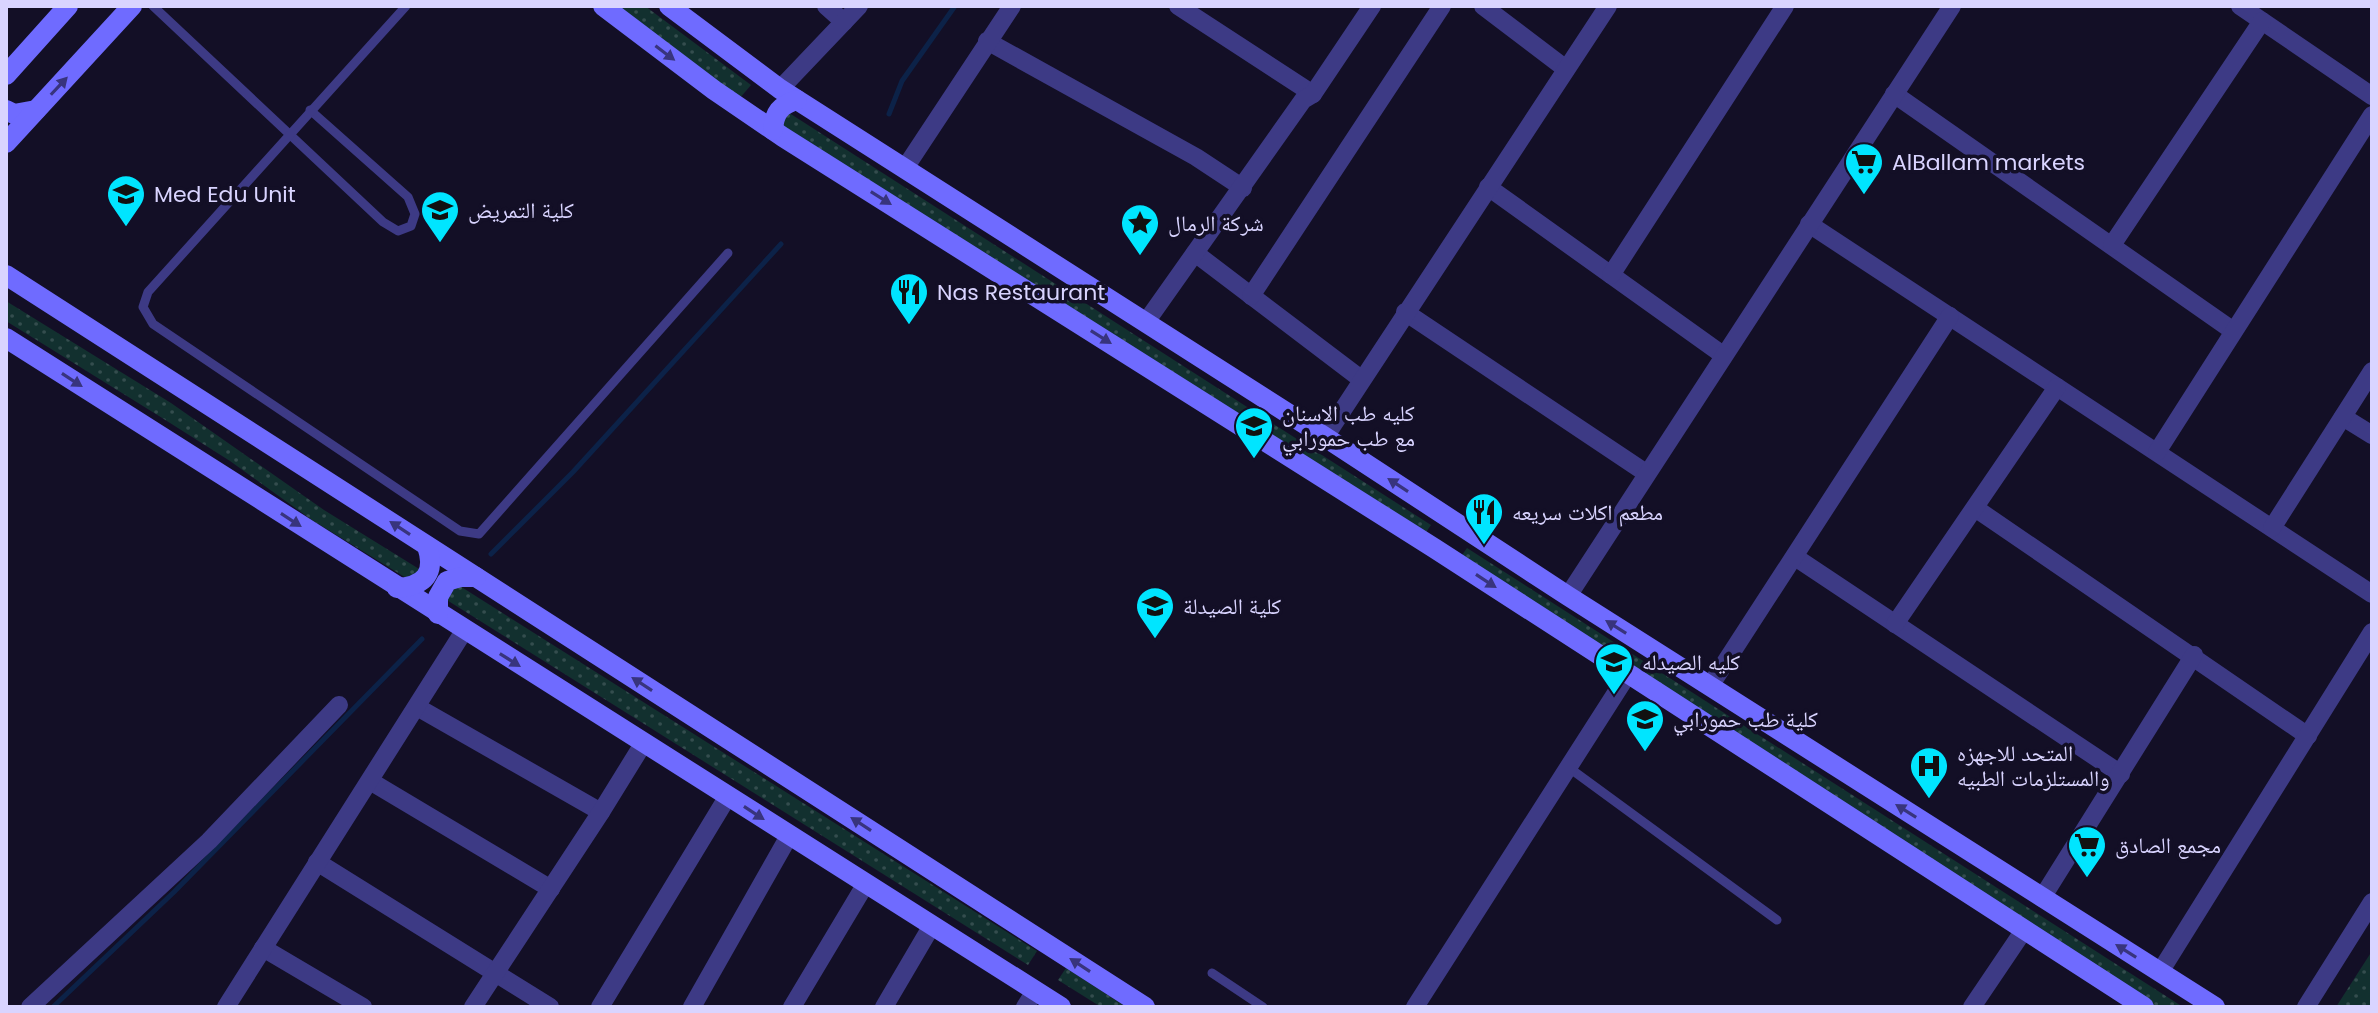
<svg xmlns="http://www.w3.org/2000/svg" width="2378" height="1013" viewBox="0 0 2378 1013" font-family="Poppins,'Noto Naskh Arabic',sans-serif">
<style>
.grass{fill:url(#grass-dots)}
.lines{fill:none;stroke-linecap:round;stroke-linejoin:round}
.stream{stroke:#0c2248;stroke-width:5}
.lane{stroke:#3d3a85;stroke-width:9}
.street{stroke:#3d3a85;stroke-width:18}
.secondary{stroke:#6f6bff;stroke-width:20}
.oneway{fill:#38347d}
.labels{text-anchor:middle;dominant-baseline:central;stroke-width:7;stroke-linejoin:round;paint-order:stroke}
.poi-label{font-size:22px;fill:#d9d4ff;stroke:#130f26;text-anchor:start}
</style>
<defs>
<pattern id="grass-dots" width="8" height="8" patternUnits="userSpaceOnUse" patternTransform="scale(2)"><rect width="8" height="8" fill="#12302f"/><path d="M2 2h.1M6 6h.1" fill="none" stroke="#344d4e" stroke-width="1.8" stroke-linecap="round"/></pattern>
</defs>
<rect width="100%" height="100%" fill="#130f26"/>
<!-- grass -->
<g class="grass">
<path d="M616,6h29l106,79 -12,14z"/>
<path d="M783,109l648,416 -7,10 -649,-414z"/>
<path d="M6,301l165,102 153,107 100,62 -8,12 -104,-64 -82,-59 -71,-45 -153,-95z"/>
<path d="M1467,548l716,459h-29l-694,-449z"/>
<path d="M452,581l585,370 -9,14 -586,-368z"/>
<path d="M2372,951v56h-36z"/>
<path d="M1066,968l60,39h-25l-43,-27z"/>
</g>
<g class="lines">
<!-- stream -->
<g class="stream">
<path d="M889,114l13,-33 53,-75"/>
<path d="M491,554l82,-82 208,-228"/>
<path d="M53,1007l121,-115 248,-253"/>
</g>
<!-- lane -->
<g class="lane">
<path d="M153,6l230,216 15,9 13,-5 4,-12 -7,-17 -98,-87"/>
<path d="M406,6l-258,286 -5,15 10,17 307,207 19,3 249,-281"/>
<path d="M1568,767l209,153"/>
<path d="M1212,973l51,34"/>
</g>
<!-- street -->
<g class="street">
<path d="M826,6l18,16"/>
<path d="M1178,6l135,88"/>
<path d="M1483,6l83,63"/>
<path d="M2240,6l132,90"/>
<path d="M987,41l209,116 47,31"/>
<path d="M780,89l79,-83"/>
<path d="M1894,94l338,236"/>
<path d="M905,168l107,-162"/>
<path d="M1488,187l235,168"/>
<path d="M1809,224l563,370"/>
<path d="M2112,245l150,-224"/>
<path d="M1195,253l166,126"/>
<path d="M1611,275l174,-269"/>
<path d="M1251,296l191,-290"/>
<path d="M1405,312l241,161"/>
<path d="M1146,322l157,-222 10,-6 59,-88"/>
<path d="M2343,417l29,18"/>
<path d="M1325,437l283,-431"/>
<path d="M2157,452l215,-337"/>
<path d="M1975,508l333,228"/>
<path d="M2272,528l100,-157"/>
<path d="M1795,557l326,217"/>
<path d="M1568,596l384,-590"/>
<path d="M1895,624l162,-237"/>
<path d="M1710,686l240,-370"/>
<path d="M417,707l184,105"/>
<path d="M370,781l181,108"/>
<path d="M317,862l233,145"/>
<path d="M2042,898l152,-243"/>
<path d="M263,948l100,59"/>
<path d="M2160,972l212,-340"/>
<path d="M30,1007l179,-166 130,-136"/>
<path d="M226,1007l238,-376"/>
<path d="M473,1007l128,-195 42,-68"/>
<path d="M600,1007l128,-211"/>
<path d="M692,1007l97,-171"/>
<path d="M792,1007l73,-122"/>
<path d="M884,1007l47,-80"/>
<path d="M1025,1007l10,-16"/>
<path d="M1415,1007l213,-333"/>
<path d="M1972,1007l52,-77"/>
<path d="M2306,1007l66,-105"/>
</g>
<!-- secondary -->
<g class="secondary">
<path d="M603,6l111,84 69,47 651,411 710,459"/>
<path d="M669,6l111,83 545,348 243,159 647,411"/>
<path d="M6,75l62,-69"/>
<path d="M6,110l8,4 22,-4"/>
<path d="M773,130c1,-17 7,-25 24,-30"/>
<path d="M6,143l126,-137"/>
<path d="M6,275l1139,732"/>
<path d="M6,338l1055,669"/>
<path d="M397,588c28,-2 39,-15 30,-42"/>
<path d="M438,614v-17l9,-16 14,-4h15"/>
</g>
</g>
<!-- one-way arrows -->
<defs><path id="oneway-solid" d="M-6-.8H1V-3.2L6.5 0L1 3.2V.8H-6Z" transform="scale(2)"/></defs>
<g class="oneway">
<use href="#oneway-solid" transform="translate(665 53) rotate(37)"/>
<use href="#oneway-solid" transform="translate(59 86) rotate(-47)"/>
<use href="#oneway-solid" transform="translate(881 198) rotate(32)"/>
<use href="#oneway-solid" transform="translate(1101 337) rotate(32)"/>
<use href="#oneway-solid" transform="translate(72 380) rotate(33)"/>
<use href="#oneway-solid" transform="translate(1398 485) rotate(-147)"/>
<use href="#oneway-solid" transform="translate(291 520) rotate(33)"/>
<use href="#oneway-solid" transform="translate(400 528) rotate(-147)"/>
<use href="#oneway-solid" transform="translate(1486 581) rotate(33)"/>
<use href="#oneway-solid" transform="translate(1616 627) rotate(-148)"/>
<use href="#oneway-solid" transform="translate(510 660) rotate(32)"/>
<use href="#oneway-solid" transform="translate(642 684) rotate(-147)"/>
<use href="#oneway-solid" transform="translate(1906 811) rotate(-148)"/>
<use href="#oneway-solid" transform="translate(754 813) rotate(33)"/>
<use href="#oneway-solid" transform="translate(861 824) rotate(-147)"/>
<use href="#oneway-solid" transform="translate(2126 951) rotate(-148)"/>
<use href="#oneway-solid" transform="translate(1080 965) rotate(-147)"/>
</g>
<!-- icons -->
<defs>
<g id="supermarket-pin" transform="scale(2)"><path d="M0 17L-7.5 6A9.5 9.5 0 1 1 7.5 6Z" fill="#00e5ff" stroke="#130f26"/><path d="M-6-5.5h2.5l.6 2H6L4.5 2H-2.5L-4.4-4H-6ZM-1.5 3.2a1.3 1.3 0 1 0 .1 0ZM3 3.2a1.3 1.3 0 1 0 .1 0Z" fill="#111"/></g>
<g id="university-pin" transform="scale(2)"><path d="M0 17L-7.5 6A9.5 9.5 0 1 1 7.5 6Z" fill="#00e5ff" stroke="#130f26"/><path d="M0-5L7-2L0 1L-7-2ZM-4 1L0 2.5L4 1V4Q0 6-4 4Z" fill="#111"/></g>
<g id="sight-pin" transform="scale(2)"><path d="M0 17L-7.5 6A9.5 9.5 0 1 1 7.5 6Z" fill="#00e5ff" stroke="#130f26"/><path d="M0-6L1.8-2.2L6-1.7L2.9 1.2L3.7 5.4L0 3.3L-3.7 5.4L-2.9 1.2L-6-1.7L-1.8-2.2Z" fill="#111"/></g>
<g id="restaurant-pin" transform="scale(2)"><path d="M0 17L-7.5 6A9.5 9.5 0 1 1 7.5 6Z" fill="#00e5ff" stroke="#130f26"/><path d="M-5-6h1v4h1v-4h1v4h1v-4h1v5L-1.5 .5V6h-2V.5L-5-1ZM5-6V6H3V1.5H1.5Q1.5-4 5-6Z" fill="#111"/></g>
<g id="hospital-pin" transform="scale(2)"><path d="M0 17L-7.5 6A9.5 9.5 0 1 1 7.5 6Z" fill="#00e5ff" stroke="#130f26"/><path d="M-5-5h3v3.5h4V-5h3V5h-3V1.5h-4V5h-3Z" fill="#111"/></g>
</defs>
<g fill-rule="evenodd">
<use href="#supermarket-pin" x="1864" y="162"/>
<use href="#university-pin" x="126" y="194"/>
<use href="#university-pin" x="440" y="210"/>
<use href="#sight-pin" x="1140" y="223"/>
<use href="#restaurant-pin" x="909" y="292"/>
<use href="#university-pin" x="1254" y="426"/>
<use href="#restaurant-pin" x="1484" y="512"/>
<use href="#university-pin" x="1155" y="606"/>
<use href="#university-pin" x="1614" y="662"/>
<use href="#university-pin" x="1645" y="719"/>
<use href="#hospital-pin" x="1929" y="766"/>
<use href="#supermarket-pin" x="2087" y="845"/>
</g>
<g class="labels">
<!-- poi labels -->
<g class="poi-label">
<text x="1892" y="162">AlBallam markets</text>
<text x="154" y="194">Med Edu Unit</text>
<text x="468" y="210">كلية التمريض</text>
<text x="1168" y="223">شركة الرمال</text>
<text x="937" y="292">Nas Restaurant</text>
<text x="1282" y="413">كليه طب الاسنان<tspan x="1282" dy="25">مع طب حمورابي</tspan></text>
<text x="1512" y="512">مطعم اكلات سريعه</text>
<text x="1183" y="606">كلية الصيدلة</text>
<text x="1642" y="662">كليه الصيدله</text>
<text x="1673" y="719">كلية طب حمورابي</text>
<text x="1957" y="753">المتحد للاجهزه<tspan x="1957" dy="25">والمستلزمات الطبيه</tspan></text>
<text x="2115" y="845">مجمع الصادق</text>
</g>
</g>
<!-- border -->
<rect width="2378" height="1013" fill="none" stroke="#d9d4ff" stroke-width="16"/>
</svg>
